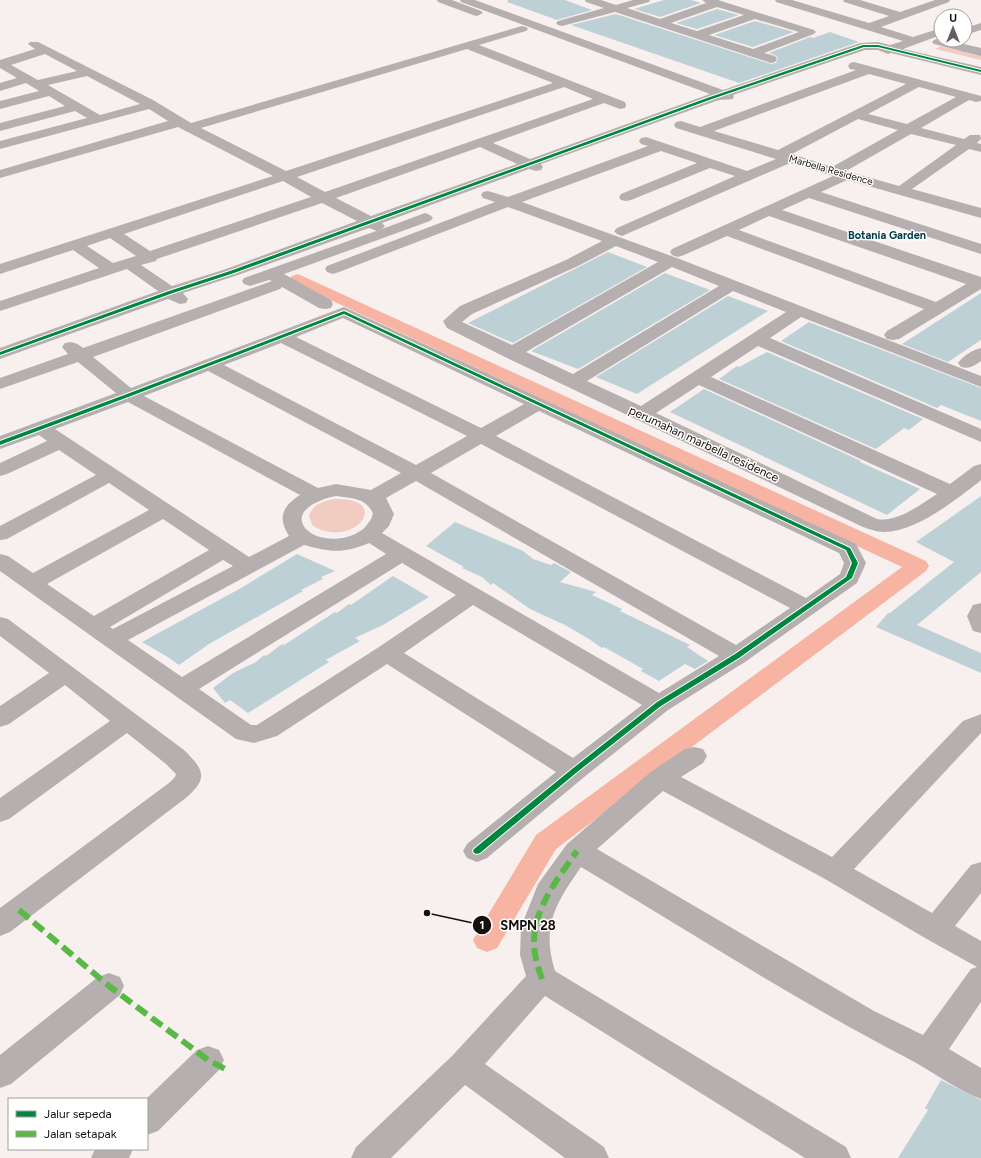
<svg xmlns="http://www.w3.org/2000/svg" width="981" height="1158" viewBox="0 0 981 1158" font-family="Figtree,sans-serif">
<style>
.green{fill:#f2cbc1}
.lines{fill:none;stroke-linecap:round;stroke-linejoin:round}
.canal{fill:#f7b4a2;fill-rule:evenodd}
.building{fill:#bcd0d6}
.minor{fill:#b5b0af;fill-rule:evenodd}
.quiet{stroke:#58b947;stroke-width:6;stroke-dasharray:13 6;stroke-linecap:butt}
.cycleway-casing{stroke:#fff;stroke-width:2}
.cycleway{fill:#00873e;fill-rule:evenodd}
.labels{text-anchor:middle;dominant-baseline:central;stroke-width:3;stroke-linejoin:round;paint-order:stroke}
.far-street-label{font-size:10px;fill:#170f0d;stroke:#fff}
.far-neighbourhood-label{font-size:11px;font-weight:bold;fill:#023c4b;stroke:#fff}
.street-label{font-size:12px;fill:#170f0d;stroke:#fff}
.leader{fill:none;stroke:#170f0d;stroke-width:1.5}
.callout-dot{fill:#170f0d;stroke:#fff;stroke-width:1.5}
.mark-label{font-size:12px;text-anchor:middle;font-weight:bold;fill:#fff}
.callout-label{font-size:13px;text-anchor:middle;font-weight:bold;fill:#170f0d;stroke:#fff;stroke-width:3;stroke-linejoin:round;paint-order:stroke}
</style>
<rect width="100%" height="100%" fill="#f8f0ee"/>
<!-- green -->
<g class="green">
<path d="M941,46l40,9v5l-46,-11z"/>
<path d="M333,499c63,-3 20,53 -21,26l-3,-10c5,-11 13,-13 24,-16z"/>
</g>
<g class="lines">
<!-- canal -->
<path class="canal" d="M298,274l628,287 3,5 -3,5 -370,278 -59,99 -10,4 -10,-4 -4,-8 63,-105 366,-268 -610,-285 -2,-3 2,-3z"/>
</g>
<!-- building -->
<g class="building">
<path d="M508,0h57l27,10 -35,10 -50,-18z"/>
<path d="M664,0h27l10,3 -41,14 -26,-8z"/>
<path d="M717,9l22,6 -42,14 -21,-6z"/>
<path d="M616,14l155,50 5,-1 2,-5 -3,-3 -6,-2 41,-16 3,1 17,-6 29,10 -120,41 -168,-58z"/>
<path d="M755,21l39,11 -41,15 -39,-12z"/>
<path d="M608,252l39,15 -134,76 -45,-20z"/>
<path d="M665,273l45,17 -132,79 -47,-18z"/>
<path d="M981,293v47l-33,22 -46,-18z"/>
<path d="M728,296l40,15 -131,83 -41,-17z"/>
<path d="M809,322l172,66v33l-40,-16 -4,3 -156,-67z"/>
<path d="M767,352l156,67 -14,11 -5,-2 -28,21 -157,-70 18,-13 2,1z"/>
<path d="M704,389l157,72 -1,1 60,27 -33,26 -217,-103z"/>
<path d="M981,496v76l-64,53 64,28v20l-105,-46 12,-14h2l64,-51 -38,-20z"/>
<path d="M455,522l68,29 10,8 18,6 3,-2 17,9 -11,10 36,10 -4,3 30,14 -2,2 70,34 -3,2 21,14 -13,8 -10,-5 -26,17 -18,-10 2,-2 -39,-22 -2,1 -13,-9 -24,-14 -35,-16 -37,-26 -2,2 -9,-8 -20,-9 2,-1 -38,-21z"/>
<path d="M297,554l38,17 -14,6 2,2 -22,11 2,1 -94,53 -30,21 -13,-9 -24,-14 99,-54z"/>
<path d="M393,576l36,21 -46,28 -28,13 5,3 -34,19 3,2 -81,51 -18,-13 -5,3 -12,-15 20,-15 23,-11 8,-7 2,1 16,-12 2,1 51,-33 2,1 12,-9 2,1z"/>
<path d="M941,1080l40,20v58h-83l30,-48 -3,-2z"/>
</g>
<g class="lines">
<!-- minor -->
<g class="minor">
<path d="M437,0h15l29,11 2,2 -6,3 -4,-1 -35,-13z"/>
<path d="M460,0h15l248,90 137,-47 18,-1 12,3 13,-4 -127,-39 -1,-2h17l77,23 20,-7 -45,-14 -1,-2h17l40,12 35,-12h15l-1,2 -68,25 32,10 28,-9v7l-38,14 78,18v8l-90,-22 -3,1 -10,-4h-13l-132,45 1,1 -1,3c-7,1 -11,0 -17,2l-175,63 2,3 -2,3 -5,1 -7,-2 -147,54 3,3 -3,3 43,-16 5,2 3,3 -3,3 -146,53 47,26 2,4 -2,4 -6,1 -6,-1 -37,-21 -2,2 -187,68 38,31 213,-81 512,237 10,19 -9,20 -112,79 -77,48 -85,68 -96,80 -10,4 -10,-4 -4,-7 4,-7 89,-72 -169,-108 -110,72 -23,7 -18,-4 -236,-168v-17l8,2 25,17 116,-63 -40,-27 -102,56 -7,1v-14l96,-51 -37,-25 -52,24 -7,2v-13l47,-22 -8,-6 -39,14v-13l116,-43 -38,-31 -78,27v-11l68,-24 -6,-7 3,-4c8,-2 12,0 18,5l189,-67 -3,-1 -19,6 -6,-2 -2,-3 2,-3 138,-49 -5,2 -8,-3 -131,47 -55,18 5,6 -2,4 -6,1 -12,-5 -168,60v-11l158,-57 -31,-22 -127,42v-10l99,-33 -26,-18 -73,24v-10l273,-88 -95,-49 -178,51v-8l168,-49 -19,-12 -149,40v-8l87,-23 -12,-7 -75,20v-8l65,-17 -16,-10 -49,13v-8l39,-10 -13,-8 -26,8v-8l17,-5 -17,-10v-8l35,-11 -7,-5 2,-2h8l115,58 38,23 331,-97 4,1 2,2 -2,2 -47,14 146,57 1,3 -1,3 -5,1 -16,-6 -111,40 37,16 180,-65 -249,-92zM467,49l86,34 -267,88 -85,-43zM45,54l32,17 -39,9 -27,-15zM87,76l53,28 -40,11 -52,-30zM564,87l29,12 -268,93 -28,-15zM480,147l37,17 -146,52 -35,-18zM283,181l28,16 -161,54 -26,-17zM322,203l35,18 -131,48 -54,17 -31,-21 15,-4 1,-2zM110,238l26,18 -23,7 -26,-17zM343,318l181,86 -43,24 -185,-91zM281,343l186,93 -51,29 -192,-100zM208,371l193,102 -30,17 -35,-6 -18,4 -174,-92zM128,402l172,93c-17,11 -23,22 -11,41l-40,21 -194,-128zM539,411l300,142 5,10 -4,11 -34,24 -310,-162zM481,444l309,164 -54,37 -305,-172zM416,481l303,175 -60,37 -277,-160 7,-7 5,-12 -8,-16zM336,496c15,2 31,2 37,18 -1,2 -2,6 -4,8 -11,19 -49,23 -64,6 -14,-19 19,-30 31,-32zM163,519l46,31 -115,66 -47,-32zM369,543l17,11 -204,123 -54,-37 176,-95c26,7 39,9 65,-2zM223,560l10,6 -120,63 -3,-2zM402,563l54,32 -77,52 -122,78h-6l-52,-36zM473,605l169,100 -69,53 -169,-105z"/>
<path d="M585,0h16l15,5 17,-5h17l-1,2 -22,6 33,11 46,-16 -4,-3h16l96,30 2,2 -2,2 -50,19 11,3 2,3 -2,3 -4,1 -156,-51 -53,14 -4,-1 -2,-2 2,-2 46,-13 -18,-6zM717,7l27,8 -47,16 -26,-8zM755,19l44,13 -46,17 -44,-14z"/>
<path d="M981,23v7l-16,5v-7z"/>
<path d="M938,38l43,10v8l-47,-12 -2,-2 2,-2z"/>
<path d="M854,62l127,34v5l-5,1 -7,-2 -48,28 43,11 6,-4h10l1,4 -4,4 4,1v8l-12,-3 -57,40 69,19v10l-134,-38 -26,12 160,52v10l-172,-56 -27,12 199,67v12l-82,50 -6,1 -6,-1 -3,-4 3,-4 37,-22 -197,-73 -43,19 -6,2 -6,-2 -2,-3 2,-3 161,-73 -43,-13 -168,73 -5,-2 -3,-3 3,-3 118,-52 -25,-8 -79,32 -5,1 -5,-1 -2,-3 2,-3 76,-31 -36,-12 -139,51 155,56 304,118v11l-180,-70 -31,21 211,91v13l-223,-96 -47,31 239,107 24,-18 7,-2v16l-2,2c-24,18 -63,50 -95,50 -7,0 -15,-3 -21,-5l-358,-170 -58,-29 -4,-7 17,-15 106,-46 36,-19 -94,-34 -169,65 -6,2 -6,-2 -2,-3 2,-3 168,-64 -12,-4 -2,-3 2,-3 5,-1 20,6 140,-51 -7,-2 -2,-3 2,-3 5,-1 101,34 29,-12 -100,-31 -2,-3 2,-3 5,-1 19,6 156,-57 -6,-1 -2,-3 2,-3zM869,74l37,10 -128,66 -64,-19zM919,87l37,10 -49,27 -39,-10zM858,119l40,11 -66,37 -40,-13zM911,134l45,11 -57,41 -53,-15zM769,216l197,68 -30,18 -197,-72zM616,246l42,16 -146,83 -50,-23 10,-8 106,-48zM672,267l47,19 -146,88 -47,-22zM733,291l53,21 -145,94 -54,-25zM699,385l238,109c-16,10 -40,29 -60,25l-221,-106z"/>
<path d="M981,348v13c-7,5 -11,8 -20,6l-3,-4c5,-7 14,-13 23,-15z"/>
<path d="M981,603v30l-8,-2 -6,-15 6,-11z"/>
<path d="M0,617l8,2 176,131c18,18 26,27 3,47l-177,135 -10,4v-28l169,-125 6,-6 1,-3 -10,-10 -39,-31 -118,86 -9,3v-24l110,-77 -45,-36 -56,39 -9,3v-21l49,-33 -49,-37z"/>
<path d="M981,714v19l-127,136 78,44 39,-48 10,-3v31l-26,33 26,15v61l-32,47 32,19v31c-26,-10 -49,-28 -74,-41 -112,-58 -218,-127 -326,-191 -25,36 -40,59 -26,104l291,176 5,11h-46l-260,-162 -60,68 119,83 5,11h-44l-100,-73 -74,73h-40l5,-11 96,-91 74,-80 -6,-21 1,-28 17,-43 29,-40 85,-73 33,-22 9,-2 9,2 4,7 -4,7 -22,14 151,80 131,-136zM663,791l162,88 100,59 52,29 -6,2 -48,66 -49,-24 -277,-162z"/>
<path d="M109,973l11,4 4,9 -4,9 -109,89 -11,4v-33l98,-78z"/>
<path d="M208,1046l11,4 5,10 -5,10 -61,61 -11,4 -1,-36 51,-49z"/>
<path d="M95,1149h38l-4,9h-38z"/>
</g>
<!-- quiet -->
<g class="quiet">
<path d="M19,910l90,76 99,74 21,11"/>
<path d="M542,979c-4,-12 -8,-23 -8,-36 -1,-34 25,-66 43,-92"/>
</g>
<!-- cycleway casing -->
<g class="cycleway-casing">
<g id="cycleway">
<path d="M863,45h15l103,25v2l-103,-25h-14l-152,52 -478,174 -61,20 -173,62v-3l169,-61 61,-20 480,-174z"/>
<path d="M344,311l506,237 8,15 -6,15 -113,80 -78,48 -85,67 -96,80 -3,1 -3,-1 -1,-2 1,-2 98,-80 85,-67 78,-48 111,-77 6,-14 -6,-13 -502,-236 -213,82 -131,49v-4l127,-47z"/>
</g>
</g>
<!-- cycleway -->
<use href="#cycleway" class="cycleway"/>
</g>
<g class="labels">
<!-- far-street labels -->
<g class="far-street-label">
<text transform="translate(831 170) rotate(16)">Marbella Residence</text>
</g>
<!-- far-neighbourhood labels -->
<g class="far-neighbourhood-label">
<text x="887" y="235">Botania Garden</text>
</g>
<!-- street labels -->
<g class="street-label">
<text transform="translate(704 444) rotate(25)">perumahan marbella residence</text>
</g>
</g>
<!-- callouts -->
<path class="leader" d="M427 913L482 925"/>
<g class="callout-dot">
<circle cx="427" cy="913" r="4"/>
<circle cx="482" cy="925" r="10"/>
</g>
<g class="mark-label">
<text x="482" y="929">1</text>
</g>
<g class="callout-label">
<text x="528" y="930">SMPN 28</text>
</g>
<!-- legend -->
<rect x="8" y="1098" width="140" height="52" fill="#ffffff" stroke="#a29f9e"/>
<rect x="16" y="1111" width="20" height="6" fill="#00873e" stroke="#a29f9e"/>
<text x="44" y="1118" font-size="12" fill="#170f0d">Jalur sepeda</text>
<rect x="16" y="1131" width="20" height="6" fill="#58b947" stroke="#a29f9e"/>
<text x="44" y="1138" font-size="12" fill="#170f0d">Jalan setapak</text>
<!-- north arrow -->
<g transform="translate(953 28)"><circle r="19" fill="#ffffff" stroke="#a29f9e"/>
<path d="M0-3L7 15L0 10L-7 15Z" fill="#665e5c"/>
<text y="-6" font-size="11" font-weight="bold" text-anchor="middle" fill="#170f0d">U</text>
</g>
</svg>
